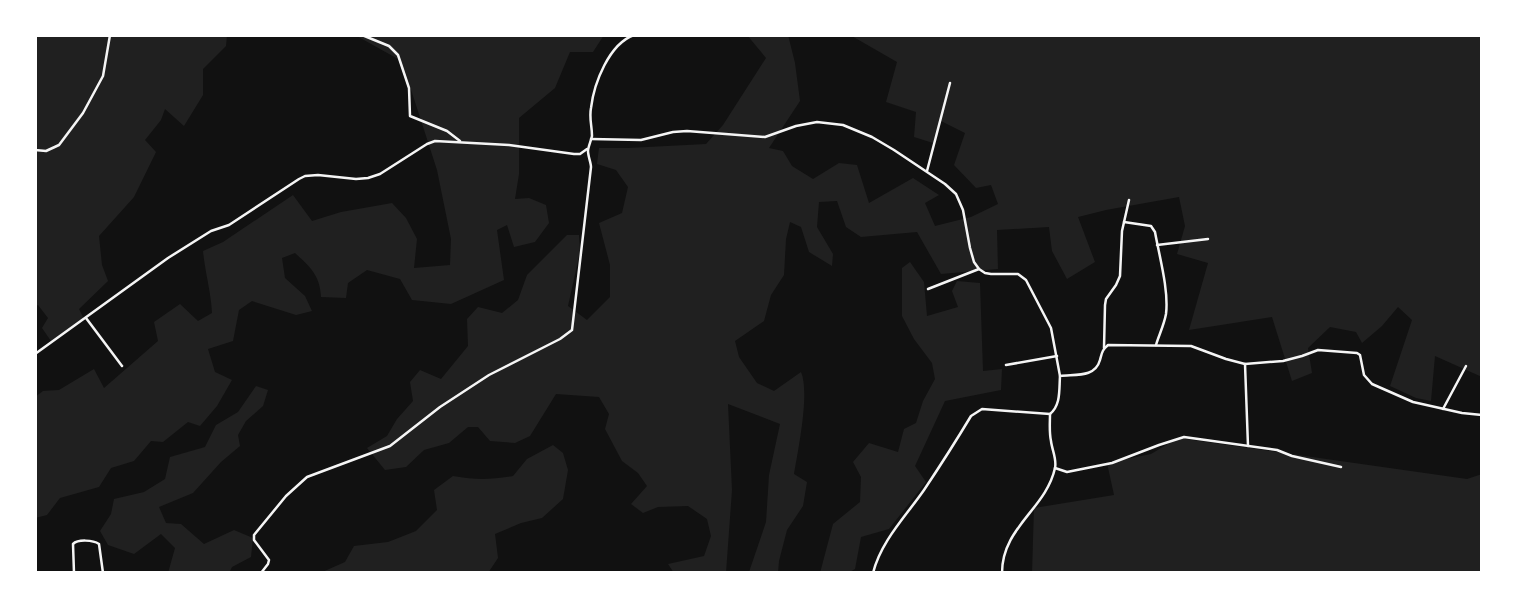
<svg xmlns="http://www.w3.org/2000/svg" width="1517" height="608" viewBox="0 0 1517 608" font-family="'DM Sans',sans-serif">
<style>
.green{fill:#202020}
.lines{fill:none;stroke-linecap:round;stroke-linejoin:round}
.minor{stroke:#f5f5f5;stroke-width:2.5}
</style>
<rect width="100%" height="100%" fill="#111"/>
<!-- green -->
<g class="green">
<path d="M37,35h190l-1,11 -23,23v26l-19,31 -19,-17 -4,11 -16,20 11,12 -22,45 -35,39 3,29 6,16 -29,28 5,10 -33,22 -9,-13 6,-10 -10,-13 -3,2v-271z"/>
<path d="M355,35h249l-11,17h-23l-15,36 -36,30v56l-4,25 14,-1 17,7 3,18 -14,19 -21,5 -7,-22 -10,5 7,50 -53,24 -39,-4 -12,-21 -33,-9 -19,13 -2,15 -25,-1c-1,-22 -11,-30 -26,-44l-13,5 3,20 20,18 7,15 -16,4 -44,-14 -13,9 -6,31 -25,8 7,23 17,8 -15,26 -17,20 -12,-4 -25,20 -12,-1 -17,20 -23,7 -12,19 -39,11 -13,17 -12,3v-121l8,-6 16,-1 35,-21 10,19 54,-47 -4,-19 26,-18 18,17 14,-8c-1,-21 -7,-41 -9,-62l20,-9 70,-47 19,26 29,-9 51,-9 14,15 11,21 -3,29 36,-3 1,-26 -14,-69 -32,-99 -7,-12z"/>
<path d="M747,35h41l7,28 5,38 -31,47 14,3 9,15 21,13 26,-16 18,2 12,38 44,-25 26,17 -14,8 10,23 36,-9 27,-13 -7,-19 -15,3 -22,-23 11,-32 -24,-12 -8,22 -19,-6 2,-25 -30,-10 11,-40 -47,-27h632v342l-47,-21 -4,45 -15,-3 -26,-12 22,-66 -14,-13 -16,19 -20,17 -6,-11 -26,-5 -22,21 4,25 -20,8 -20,-64 -83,13 19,-67 -31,-9 8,-28 -6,-29 -73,13 -28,7 17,45 -28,17 -15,-28 -3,-24 -52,3 1,39 -57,5 -24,-42 -56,5 -15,-10 -9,-26 -18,1 -2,25 16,27 -1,12 -23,-14 -8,-25 -11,-5 -4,17 -2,36 -13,20 -7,26 -29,20 4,16 18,26 17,8 27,-19c9,21 -3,78 -7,102l13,8 -4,24 -16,24 -8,31 -1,12h-29v-1l17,-50 3,-47 11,-51 -52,-20 4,86 -6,83h-52l-6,-9 36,-8 7,-20 -4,-17 -19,-13 -30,1 -15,6 -12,-9 16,-18 -9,-13 -16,-12 -17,-32 4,-15 -10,-17 -43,-3 -26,42 -15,7 -25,-2 -12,-14h-10l-19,16 -25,7 -18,17 -21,3 -18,-22 20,-12 10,-17 16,-18 -3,-19 10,-12 21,9 27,-33 -1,-27 11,-12 24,6 16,-13 9,-25 40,-40h12l1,17 -12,54 19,14 23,-23v-32l-11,-42 23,-10 6,-26 -12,-17 -19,-6 2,-16h29l78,-4 17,-19 43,-67z"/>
<path d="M910,262l14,20 3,34 31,-9 -6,-16 5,-10 23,2 3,88 19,-2 -1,21 -56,11 -30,65 11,16 -37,47 -28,8 -6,32 -7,4h-28l13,-49 27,-22 1,-25 -8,-15 16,-19 29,9 6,-23 12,-6 7,-22 12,-22 -3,-16 -18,-24 -12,-23v-48z"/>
<path d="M256,386l12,4 -5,16 -17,15 -8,14 2,11 -19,16 -28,31 -34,14 7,16 15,1 23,20 30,-14 19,8 -2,19 -19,10 -3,6h-61l7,-25 -14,-14 -27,20 -26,-9 -8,-14 11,-17 3,-15 30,-7 21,-13 5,-22 35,-10 11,-22 22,-13z"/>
<path d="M1178,438l289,41 15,-5v99h-450l2,-65 80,-13 -7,-32 44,-9z"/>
<path d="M553,445l10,8 5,17 -5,29 -21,19 -21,5 -26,11 3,24 -10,15h-168l25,-11 9,-16 34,-4 28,-11 21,-21 -3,-20 19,-14c22,4 37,4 60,0l14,-17z"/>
</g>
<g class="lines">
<!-- minor -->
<g class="minor">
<path d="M362,35l27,11 9,9 11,33 1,28 37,15 13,10"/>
<path d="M591,139l50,1 32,-8 14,-1 78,6 31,-11 21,-4 26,3 29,12 22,13 51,34 11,10 7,16 7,38 4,14 5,7 6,4 6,1h27l8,6 25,48 9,48"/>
<path d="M35,150l11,1 13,-6 24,-32 20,-37 7,-41"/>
<path d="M927,171l23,-88"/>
<path d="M1124,222l27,4 4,6c4,23 14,58 11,82 -2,11 -7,21 -10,31"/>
<path d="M1157,245l51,-6"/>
<path d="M928,289l51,-20"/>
<path d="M86,318l36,48"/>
<path d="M1104,348l1,-43 1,-6 10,-14 4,-9 2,-45 7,-31"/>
<path d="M35,354l133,-96 43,-27 18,-6 70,-46 6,-3 13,-1 38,4 12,-1 12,-4 47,-30 8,-3 74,4 65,9h6l7,-5"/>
<path d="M1245,364l3,82"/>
<path d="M1006,365l51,-9"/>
<path d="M1443,409l23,-43"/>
<path d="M1055,468l12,4 45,-9 47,-18 25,-8 93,13 15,6 49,11"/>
<path d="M74,573l-1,-29c5,-5 20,-4 26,0l4,29"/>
<path d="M261,573l7,-9 1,-4 -15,-20v-5l32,-39 21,-19 83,-31 50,-39 49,-32 71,-36 12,-9 19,-163c0,-4 -3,-11 -3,-16 0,-4 3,-10 4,-15 0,-10 -3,-18 -1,-28 3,-25 18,-64 43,-73"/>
<path d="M873,573c8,-32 33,-57 51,-83 16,-24 32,-49 47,-74l11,-7 68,5c11,-9 9,-24 10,-38 15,-2 35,2 40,-16 2,-7 2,-10 8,-15l83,1 35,13 19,5 38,-3 19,-5 16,-6 39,3 3,2 4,20 8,9 41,18 49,11 20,2"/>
<path d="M1002,573c0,-46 44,-64 53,-105 2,-9 -3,-18 -4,-27 -2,-9 -1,-18 -1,-27"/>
</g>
</g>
<!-- border -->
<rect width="1517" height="608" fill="none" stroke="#ffffff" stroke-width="74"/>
</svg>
